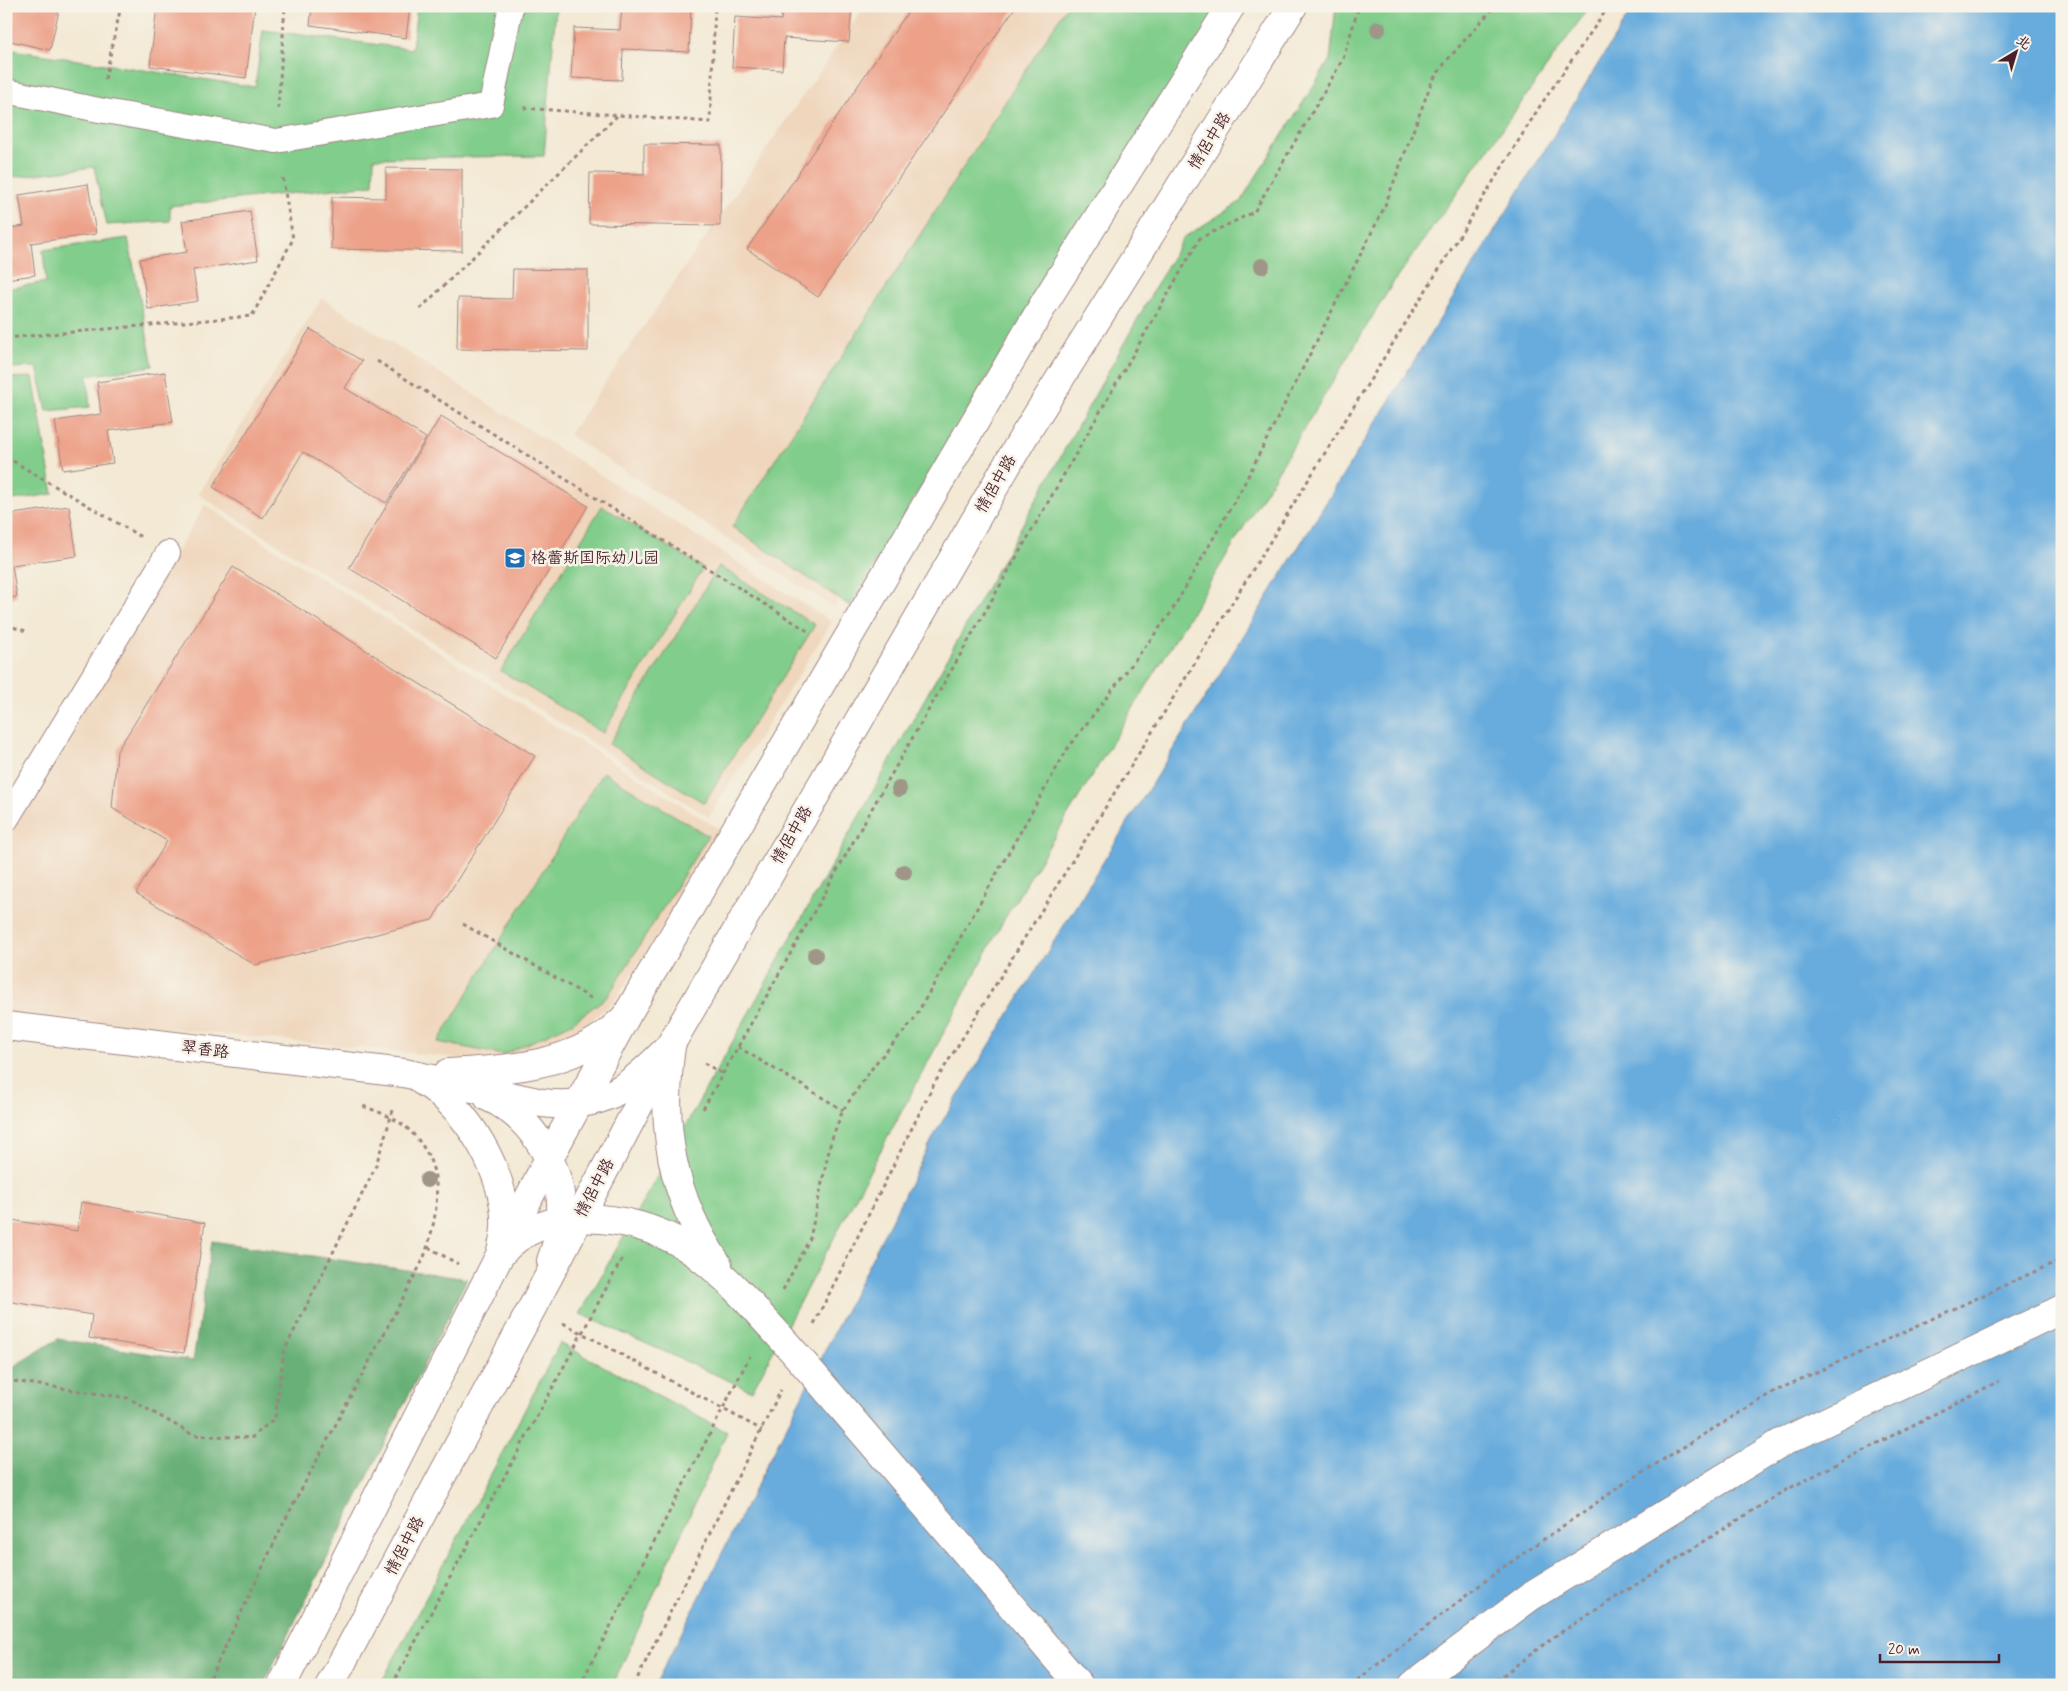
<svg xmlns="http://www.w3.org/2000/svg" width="2068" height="1691" viewBox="0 0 2068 1691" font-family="Mynerve,'LXGW WenKai TC',sans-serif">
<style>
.built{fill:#efd6bc}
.green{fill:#81cd8b;stroke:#66765b}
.forest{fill:#68b077;stroke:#596851}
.water{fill:#67acdd;stroke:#586684}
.building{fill:#eda189}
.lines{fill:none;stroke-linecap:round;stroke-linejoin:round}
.service-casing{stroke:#9e8480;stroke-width:26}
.tertiary-casing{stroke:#9e8480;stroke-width:30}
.secondary-casing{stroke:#9e8480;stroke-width:30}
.trunk-casing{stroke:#9e8480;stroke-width:30}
.path{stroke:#9e8480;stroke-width:3;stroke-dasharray:4 4;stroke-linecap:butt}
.service{stroke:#fff;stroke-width:24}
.tertiary{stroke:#fff;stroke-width:28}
.secondary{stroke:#fff;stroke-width:28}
.trunk{stroke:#fff;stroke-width:28}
.tree{fill:#9f9687}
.labels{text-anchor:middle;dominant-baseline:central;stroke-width:5;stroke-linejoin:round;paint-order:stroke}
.street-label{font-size:16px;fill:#4a1f2b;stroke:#f7f3e8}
.poi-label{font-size:16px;fill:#4a1f2b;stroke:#f7f3e8;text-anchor:start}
</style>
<rect width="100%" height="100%" fill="#f7f3e8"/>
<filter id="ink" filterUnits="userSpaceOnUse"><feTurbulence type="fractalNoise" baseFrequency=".02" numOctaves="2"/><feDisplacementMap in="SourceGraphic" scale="10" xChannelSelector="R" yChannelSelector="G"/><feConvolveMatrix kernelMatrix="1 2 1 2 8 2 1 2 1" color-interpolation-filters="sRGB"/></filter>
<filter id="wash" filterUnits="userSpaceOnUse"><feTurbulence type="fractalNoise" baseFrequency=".0096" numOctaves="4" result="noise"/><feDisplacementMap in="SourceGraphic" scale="20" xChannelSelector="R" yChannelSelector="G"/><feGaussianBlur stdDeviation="1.12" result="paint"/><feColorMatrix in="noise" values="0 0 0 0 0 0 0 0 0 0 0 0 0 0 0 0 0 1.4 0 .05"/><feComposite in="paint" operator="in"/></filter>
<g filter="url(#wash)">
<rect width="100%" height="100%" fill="#f3e9d4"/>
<!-- built -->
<g class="built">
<path d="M865,6h347l-203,305 -175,297 -265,-173z"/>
<path d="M322,298l510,324 -123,195 -511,-323z"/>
<path d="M205,505l519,327 -110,169 -41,34 -67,28 -500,-51v-177z"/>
</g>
<!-- green -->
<g class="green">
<path d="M417,6h139l-12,150 -170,2 -1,27 -203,21v15l-63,4 -13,-58 -88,11v-129l249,38 8,-57 149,19z"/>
<path d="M1067,6h160l-187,283 -190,317 -118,-79z"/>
<path d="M1336,6h254l-197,277 -388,635 -253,473 -172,-77 603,-1076 57,-36 90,-142z"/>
<path d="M128,238l25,128 -66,10 3,31 -43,4 -10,-44 -31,1v-79l40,-7 -3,-32z"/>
<path d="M33,377l20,117 -47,7v-123z"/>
<path d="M602,506l101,62 -100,165 -102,-62z"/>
<path d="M719,566l96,59 -111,178 -95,-59z"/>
<path d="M603,772l105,64 -100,160 -36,27 -69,32 -65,-13z"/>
<path d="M560,1343l167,89 -114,253h-233z"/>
</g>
<!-- forest -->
<path class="forest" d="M212,1241l255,38 -204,406h-257v-314l52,-32 135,22z"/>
<!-- water -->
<path class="water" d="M1634,6h428v1679h-1407l282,-555z"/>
<g id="blocks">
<!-- building -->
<g class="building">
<path d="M6,6h54l-10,44 -44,-10z"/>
<path d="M157,6h98l-9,72 -96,-12z"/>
<path d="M312,6h98l-4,32 -96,-13z"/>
<path d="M622,6h69l-2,46 -66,-3 -1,31 -51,-2 3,-50 46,2z"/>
<path d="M782,6h70l-3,36 -65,-4 -2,32 -50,-3 3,-50 46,3z"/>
<path d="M912,6h104l-198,291 -71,-48z"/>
<path d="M644,144l77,1 -1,81 -131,-2 1,-51 54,1z"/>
<path d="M386,168l76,1v82l-131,-2 1,-52 54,1z"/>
<path d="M88,184l8,50 -65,9 4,32 -29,4v-50l18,-3 -5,-31z"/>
<path d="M250,211l8,49 -65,10 5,31 -50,8 -8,-50 47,-7 -5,-31z"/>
<path d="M513,269l75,1v81l-131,-2 1,-51 54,1z"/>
<path d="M310,329l52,32 -17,27 81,50 -40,65 -83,-51 -40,66 -50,-31z"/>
<path d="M165,372l8,50 -65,9 5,32 -50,7 -8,-49 46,-7 -4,-32z"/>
<path d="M441,416l147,90 -92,152 -147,-90z"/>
<path d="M69,506l8,50 -65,9 5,32 -11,1v-83z"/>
<path d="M233,567l302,189 -103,164 -177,45 -119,-72 31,-52 -55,-33 5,-57z"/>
<path d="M81,1202l124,21 -21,130 -95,-15 3,-23 -86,-14v-82l71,12z"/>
</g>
</g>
</g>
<g filter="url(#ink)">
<use href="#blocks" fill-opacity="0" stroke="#9e8480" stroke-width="1"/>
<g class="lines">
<!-- service casing -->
<g class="service-casing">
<g id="service">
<path d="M6,91l93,19 177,31 215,-36 20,-99"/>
<path d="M6,820l162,-267"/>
</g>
</g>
<!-- tertiary casing -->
<g class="tertiary-casing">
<g id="tertiary">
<path d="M671,1046c-11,81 0,150 47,219"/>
<path d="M500,1255c41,-52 132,-42 183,-10 31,20 55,45 79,72 30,32 58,65 87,99 76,89 153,179 230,269"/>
<path d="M1413,1685l117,-88 249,-153 283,-135"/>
</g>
</g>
<!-- secondary casing -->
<g class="secondary-casing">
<g id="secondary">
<path d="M6,1026l398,47 138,30c58,7 85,-13 124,-53"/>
<path d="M448,1073c53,-3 112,-6 156,-37 8,-6 14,-12 21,-18"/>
<path d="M422,1081c44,24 86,95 83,146 0,8 -3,18 -4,26"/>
<path d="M488,1097c43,19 76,71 73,119 0,16 -5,31 -10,45"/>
</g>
</g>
<!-- trunk casing -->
<g class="trunk-casing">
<g id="trunk">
<path d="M282,1685l267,-527 76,-140 420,-716 186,-296"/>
<path d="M330,1685l203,-379 138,-262 353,-608 269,-430"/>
</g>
</g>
<!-- path -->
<g class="path">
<path d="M105,79l16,-73"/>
<path d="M524,108l186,14 5,-116"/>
<path d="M278,109l7,-103"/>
<path d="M420,309l197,-193"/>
<path d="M6,338l246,-22 41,-77 -11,-65"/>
<path d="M377,361l434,272"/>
<path d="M6,457l135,80"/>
<path d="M6,625l20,6"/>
<path d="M463,924l131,76"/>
<path d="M738,1047l105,63"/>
<path d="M704,1063l19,11"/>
<path d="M703,1109l172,-306 325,-565 54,-26 89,-153 16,-53"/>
<path d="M428,1247l30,17"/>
<path d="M783,1290l27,-52 21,-97 12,-31 32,-46 38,-43 155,-273 102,-134 72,-126 142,-280 48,-127 16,-22 47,-53"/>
<path d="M563,1323l199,107"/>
<path d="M814,1324l120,-240 606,-978 69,-100"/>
<path d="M6,1380l122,18 65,37 58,3 24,-20 9,-67 91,-183 19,-61"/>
<path d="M207,1685l76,-161 140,-264c16,-46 25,-94 -15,-131 -13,-12 -32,-18 -48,-24"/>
<path d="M392,1685l231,-428"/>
<path d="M580,1685l170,-329"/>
<path d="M634,1685l147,-295"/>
<path d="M1351,1685l147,-114 127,-88 148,-91 289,-133"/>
<path d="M1490,1685l65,-49 227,-144 217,-111"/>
</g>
<!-- service -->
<use href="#service" class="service"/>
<!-- tertiary -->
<use href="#tertiary" class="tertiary"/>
<!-- secondary -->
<use href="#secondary" class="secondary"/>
<!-- trunk -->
<use href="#trunk" class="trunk"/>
</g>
<!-- trees -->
<g class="tree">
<circle cx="1378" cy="29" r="8"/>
<circle cx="1262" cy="266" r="8"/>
<circle cx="899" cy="789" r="8"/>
<circle cx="904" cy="872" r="8"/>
<circle cx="815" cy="955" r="8"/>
<circle cx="427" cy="1180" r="8"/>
</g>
</g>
<!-- icons -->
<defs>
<g id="school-square" transform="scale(1.125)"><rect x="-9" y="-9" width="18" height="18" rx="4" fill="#1f6fb2" stroke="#f7f3e8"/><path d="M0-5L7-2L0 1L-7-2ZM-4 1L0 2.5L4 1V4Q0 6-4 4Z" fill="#fff"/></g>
</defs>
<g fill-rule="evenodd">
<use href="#school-square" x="515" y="558"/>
</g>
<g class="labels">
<!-- street labels -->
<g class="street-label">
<text transform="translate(1210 141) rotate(-58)">情侶中路</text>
<text transform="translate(996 484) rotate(-60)">情侶中路</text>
<text transform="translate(792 835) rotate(-60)">情侶中路</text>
<text transform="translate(205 1050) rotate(7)">翠香路</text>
<text transform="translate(595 1188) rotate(-62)">情侶中路</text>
<text transform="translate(405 1546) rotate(-62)">情侶中路</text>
</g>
<!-- poi labels -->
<g class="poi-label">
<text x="531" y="558">格蕾斯国际幼儿园</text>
</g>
</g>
<!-- margin -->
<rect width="2068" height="1691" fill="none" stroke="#f7f3e8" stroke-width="25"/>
<!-- north arrow -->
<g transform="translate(2016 52) rotate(38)" stroke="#f7f3e8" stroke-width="4" paint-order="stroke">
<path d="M0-4L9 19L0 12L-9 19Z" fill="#4a1f2b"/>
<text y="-8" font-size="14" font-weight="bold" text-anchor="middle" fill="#4a1f2b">北</text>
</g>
<!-- scale -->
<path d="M1880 1654v8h119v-8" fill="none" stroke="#4a1f2b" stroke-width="2.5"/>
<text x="1888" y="1654" font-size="15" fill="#4a1f2b" stroke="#f7f3e8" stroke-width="4" paint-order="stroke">20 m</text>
</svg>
